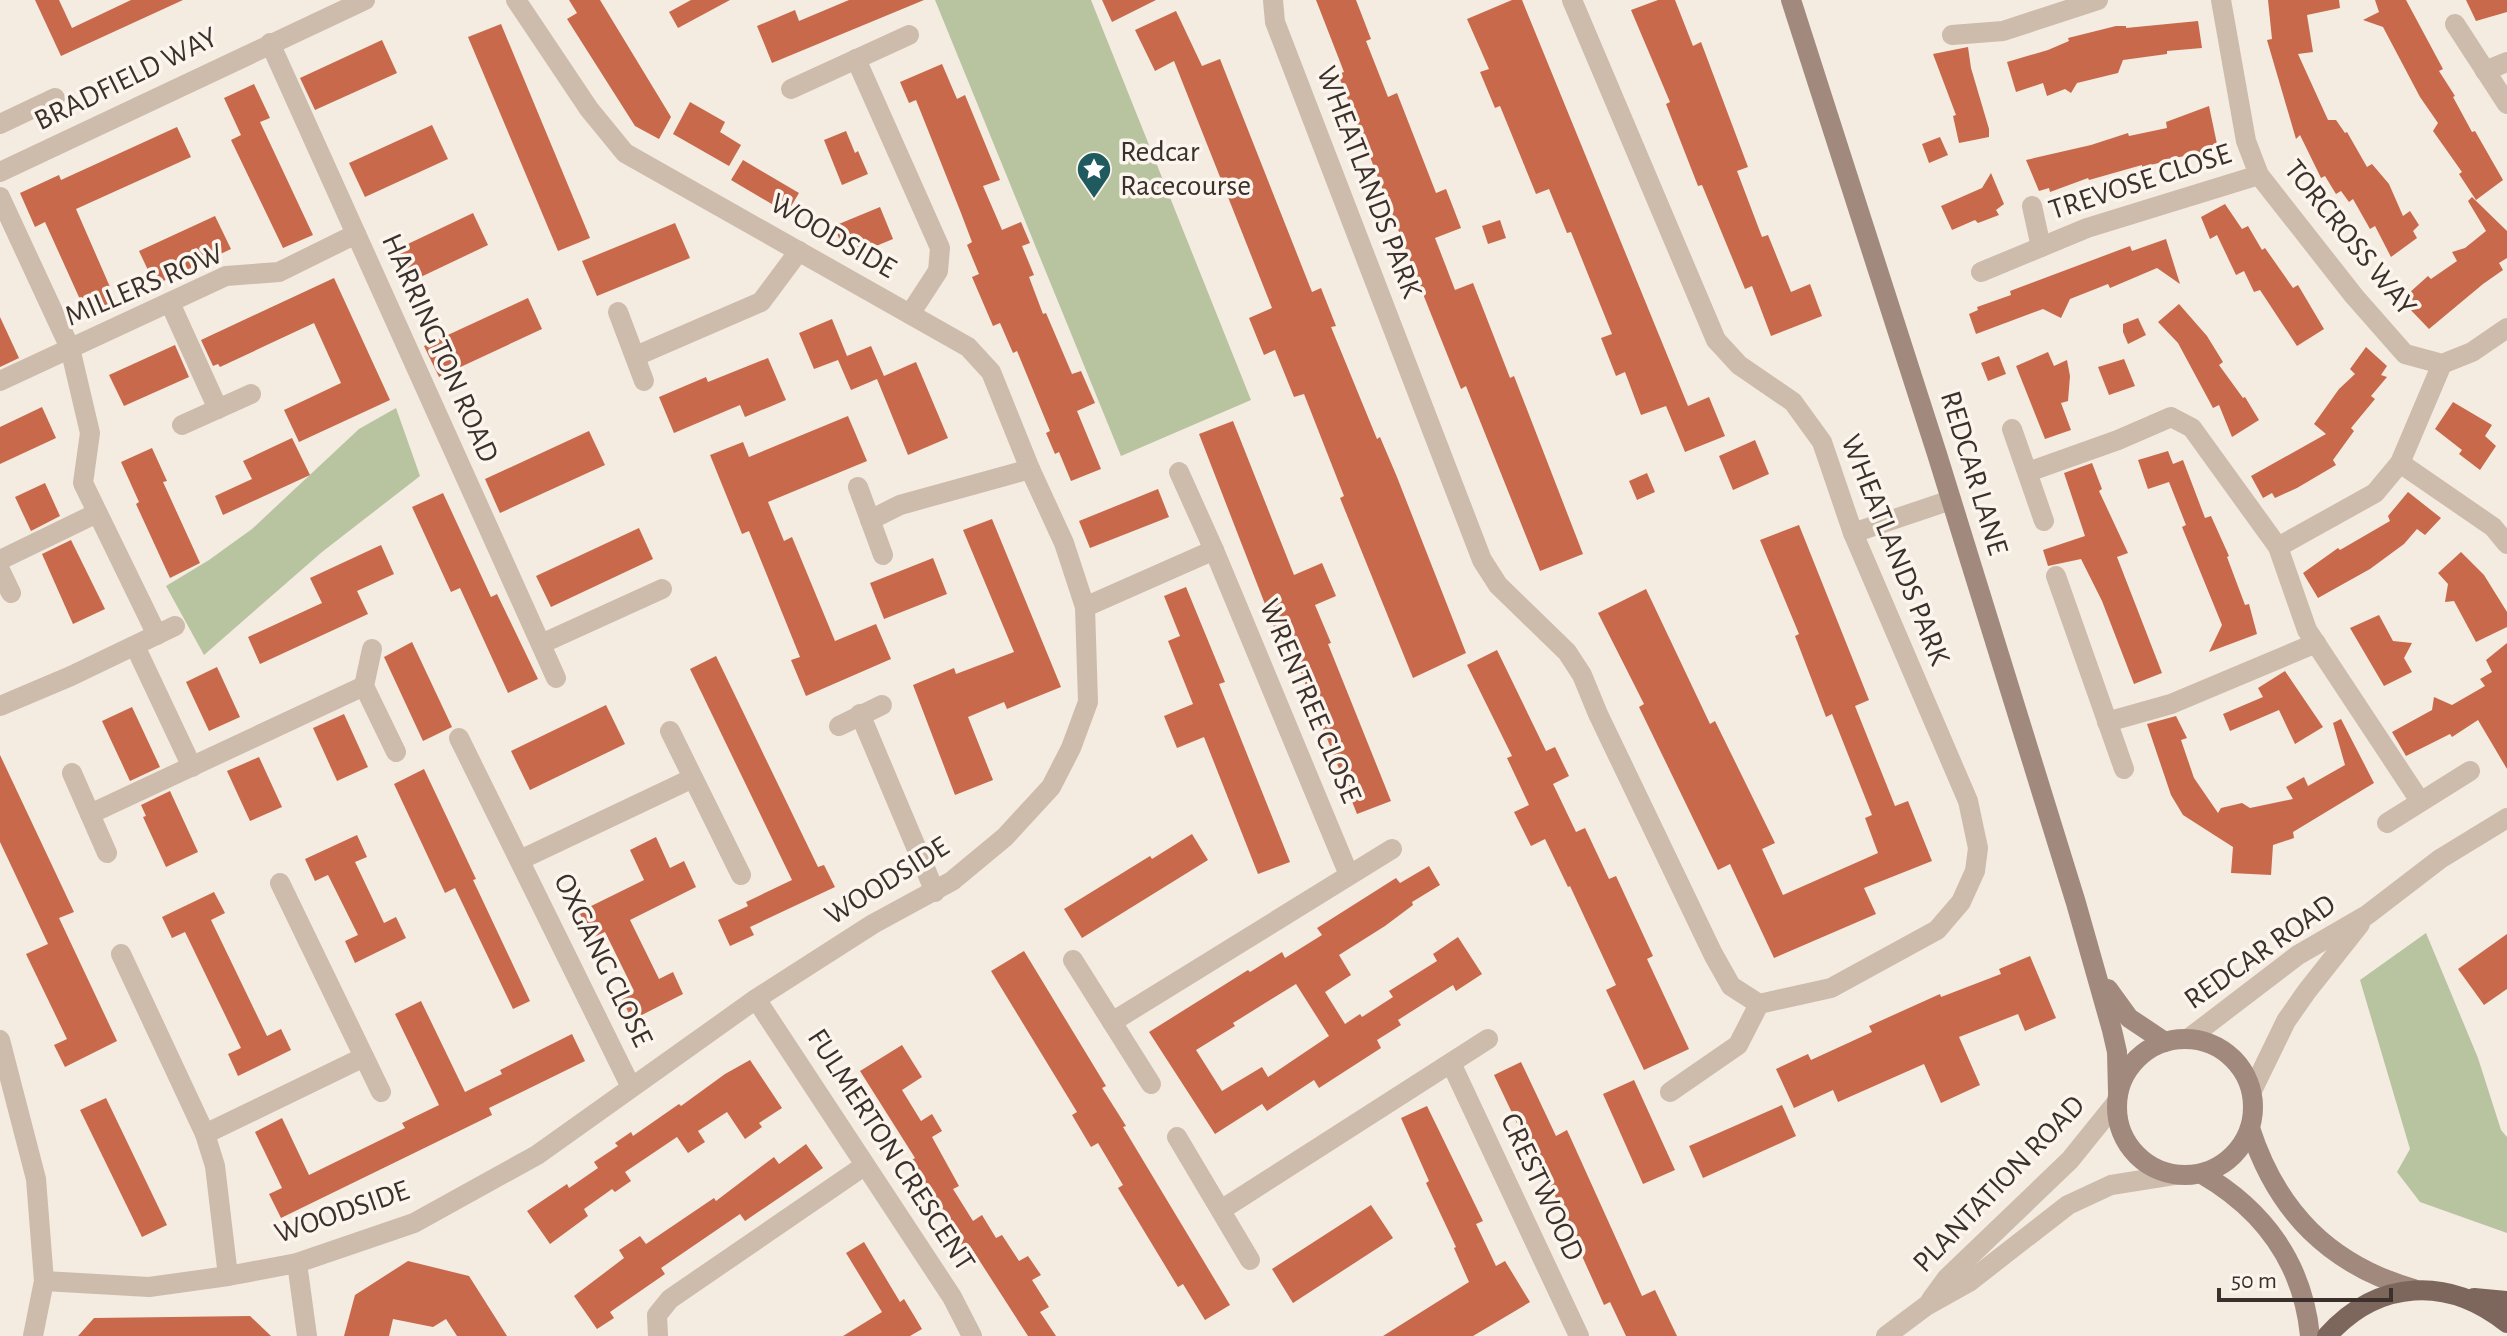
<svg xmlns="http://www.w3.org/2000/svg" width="2507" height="1336" viewBox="0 0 2507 1336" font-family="'Alegreya Sans',sans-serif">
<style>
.green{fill:#b8c4a0}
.building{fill:#c8694b;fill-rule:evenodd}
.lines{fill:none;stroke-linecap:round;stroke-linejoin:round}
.minor{stroke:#cdbbac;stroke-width:20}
.tertiary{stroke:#cdbbac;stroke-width:20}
.secondary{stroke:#a18a7d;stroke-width:20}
.primary{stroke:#7d675c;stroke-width:20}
.labels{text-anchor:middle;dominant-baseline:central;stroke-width:7;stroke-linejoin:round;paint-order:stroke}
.street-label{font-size:30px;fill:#3b302b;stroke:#fbf5ee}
.poi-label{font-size:30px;fill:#3b302b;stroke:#fbf5ee;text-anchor:start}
</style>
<rect width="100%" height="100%" fill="#f4ebe1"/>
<!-- green -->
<g class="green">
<path d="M935,0h156l160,400 -130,56z"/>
<path d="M396,408l24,68 -98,76 -118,103 -38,-69 43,-26 43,-31 107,-100z"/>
<path d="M2426,933l52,125 23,72 6,7v96l-87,-31 -23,-30 13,-23 -50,-169z"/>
</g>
<!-- building -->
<g class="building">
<path d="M35,0h24l13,28 59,-28h52l-122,56z"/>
<path d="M569,0h31l71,117 -12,22 -24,-13 -68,-107 10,-6z"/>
<path d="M691,0h39l-52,28 -9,-16z"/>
<path d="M849,0h75l-152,63 -15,-37 38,-16 4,11z"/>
<path d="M1102,0h54l-44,22z"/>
<path d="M1316,0h40l15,39 -5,2 22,56 9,-4 39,100 10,-4 15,39 -26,10 20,52 18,-7 37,95 4,-2 69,178 -43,17 -74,-185 -5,3 -38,-95 -85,-220 6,-2z"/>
<path d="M1512,0h10l166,406 21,-9 16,39 -40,16 -19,-46 -25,9 -16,-43 -9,4 -15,-38 11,-4 -41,-102 -4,1 -18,-44 -13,5 -36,-88 -5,2 -15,-36 9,-3 -22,-50z"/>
<path d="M1658,0h17l18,46 8,-4 47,125 -11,4 25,66 6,-2 23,57 19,-8 12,32 -51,20 -19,-50 -7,3 -43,-104 -4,1 -32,-82 4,-2 -39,-92z"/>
<path d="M2268,0h71l1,8 -33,7 6,37 -15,2 30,66h8l9,13 2,-1 20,35 5,-3 17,20 14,32 7,-5 9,14 -6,6 4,7 -26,19 -16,-31 -5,3 -17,-30 -4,3 -8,-11 -5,3 -11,-18 -4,2 -21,-43 -4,4 -29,-99 5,-1z"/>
<path d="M2375,0h31l37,69 -4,2 16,25 -2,1 19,35 3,-1 28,49 -27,20 -17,-26 3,-2 -29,-41 5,-8 -18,-26 -37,-70 -20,-7 16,-8z"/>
<path d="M2466,0h41v12l-31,9z"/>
<path d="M1176,11l26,55 18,-7 92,233 9,-4 15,38 -5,1 46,112 3,-2 17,40 69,176 -53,25 -73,-180 4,-2 -40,-102 -10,3 -19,-47 -11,5 -15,-37 23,-10 -98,-247 -19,10 -20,-41z"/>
<path d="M2198,21l4,27 -35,3v3l-44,6 -5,13 -41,10 -6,10 -6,-4 -18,7 -4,-13 -27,9 -9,-30 41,-12 21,-9 -1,-3 48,-12h10v2z"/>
<path d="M501,24l89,214 -32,13 -90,-214z"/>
<path d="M382,40l15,33 -82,37 -15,-32z"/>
<path d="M1968,47l3,21 18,61v8l-30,6 -6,-27 3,-1 -23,-61z"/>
<path d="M942,64l15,35 8,-4 35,85 -17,6 19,44 19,-8 9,21 -8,3 12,29 -5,2 14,37 3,-1 26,61 9,-3 14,32 -18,8 24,58 -30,12 -12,-29 -4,2 -9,-21 4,-2 -33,-80 -4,2 -13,-30 -7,3 -21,-49 7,-3 -12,-29 5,-3 -11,-29 -45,-113 -7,3 -9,-21z"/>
<path d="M254,84l16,34 -10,4 53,113 -30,13 -52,-108 10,-5 -17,-37z"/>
<path d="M690,102l35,20 -5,10 21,13 -12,21 -56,-32z"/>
<path d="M2209,106l8,38 -10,3 2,5 -47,8 1,2 -21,5v-2l-53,15 -1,-2 -38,14 -1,-4 -10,3 -13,-31 65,-15 37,-12 1,3 38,-8 -1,-6z"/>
<path d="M432,125l16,34 -83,38 -16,-34z"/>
<path d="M177,127l14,30 -115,52 41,94 -29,14 -43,-95 -10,5 -15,-34 39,-18 2,5z"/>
<path d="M846,131l9,22 3,-2 10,23 -26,11 -18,-45z"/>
<path d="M1940,137l8,18 -19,8 -7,-19z"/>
<path d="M743,160l56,33 -12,20 -56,-33z"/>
<path d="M1991,173l13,31 -8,6 3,5 -21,8 -3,-3 -23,10 -11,-24 41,-18z"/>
<path d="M2472,197l35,34v27l-8,5 4,7 -20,14 -54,45 -23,-24 7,-4 -4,-8 19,-17 3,3 26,-18 -5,-9 13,-4 21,-17 -18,-30z"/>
<path d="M2225,204l17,25 6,-3 14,24 3,-2 28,40 5,-3 26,44 -27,17 -37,-56 -6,2 -10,-21 -8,4 -19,-40 -7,4 -9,-22z"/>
<path d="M880,207l13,32 -46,19 -13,-32z"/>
<path d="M473,213l15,32 -82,39 -15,-32z"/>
<path d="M215,216l16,33 -76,36 -16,-34z"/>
<path d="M1500,220l6,18 -18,6 -6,-18z"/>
<path d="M675,223l15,35 -93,38 -15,-35z"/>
<path d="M2166,239l14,45 -23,-16 -47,20 -2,-4 -38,15 -9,19 -18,-9 -67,25 -7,-20 9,-4 -1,-3 34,-12 -1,-4 120,-45 2,5z"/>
<path d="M334,278l56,122 -91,42 -15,-32 57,-27 -27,-60 -94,44 -2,-3 -5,2 -12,-26z"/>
<path d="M528,298l14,31 -103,48 -15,-31z"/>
<path d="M2179,304l28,32 16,26 -4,3 24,33 2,-1 14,23 -27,17 -13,-32 -6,3 -35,-65 -20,-21z"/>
<path d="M0,317l19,41 -19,9z"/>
<path d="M2138,318l8,17 -18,9 -5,-12v-8z"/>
<path d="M832,319l15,37 24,-10 13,30 32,-14 32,76 -40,17 -31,-76 -26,11 -13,-30 -24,9 -15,-36z"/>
<path d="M175,345l14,32 -65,29 -15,-31z"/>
<path d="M2366,347l21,19 -6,9 6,2 -16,19 4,3 -24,29 3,3 -21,29 3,5 -39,23 -22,10 -3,-5 -9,5 -12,-22 75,-42 -12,-10 25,-35 16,-15 -5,-5z"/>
<path d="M2048,352l6,14 13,-6 3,16 -2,25 -7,2 10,27 -26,9 -29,-73z"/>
<path d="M1999,356l7,18 -18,7 -7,-18z"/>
<path d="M768,358l18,42 -41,17 -5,-12 -66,28 -15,-36 47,-20 2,5z"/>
<path d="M2124,359l11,27 -26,9 -11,-28z"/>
<path d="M2453,402l39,23 -7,11 11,10 -16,24 -21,-16 3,-4 -27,-21z"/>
<path d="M42,407l14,31 -56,26v-37z"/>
<path d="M848,416l19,45 -99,41 16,39 8,-4 43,104 41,-17 15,35 -85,37 -15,-36 9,-3 -51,-126 -7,3 -32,-79 33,-13 6,15z"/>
<path d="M1233,421l61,154 28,-12 14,33 -21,9 16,38 -3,1 63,157 -34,13 -62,-156 -7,3 -13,-31 -76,-196z"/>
<path d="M589,431l16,34 -105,48 -15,-34z"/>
<path d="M292,438l18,37 -87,40 -8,-19 37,-17 -9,-18z"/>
<path d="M1755,440l14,34 -36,16 -14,-34z"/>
<path d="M152,448l15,33 -4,1 37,81 -30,15 -34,-74 3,-2 -18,-40z"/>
<path d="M2168,451l5,13 10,-4 22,58 6,-2 18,40 -2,1 18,48 4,-1 8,30 -48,18 13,-27 -40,-98 4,-2 -17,-43 -21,7 -10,-29z"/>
<path d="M2092,463l10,26 -3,2 29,62 -11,4 45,116 -28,11 -32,-83 -21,-42 -33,7 -5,-16 42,-14 -21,-63z"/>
<path d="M1647,473l8,19 -18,8 -8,-19z"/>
<path d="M45,483l15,33 -29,15 -16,-34z"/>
<path d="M1158,489l11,28 -79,31 -11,-27z"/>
<path d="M2408,492l33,26 -16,17 -8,-6 -13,15 -34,25 -52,29 -15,-25 35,-25 2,2 50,-29 -2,-5z"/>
<path d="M443,493l48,104 6,-3 41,85 -30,14 -48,-105 -9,4 -39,-85z"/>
<path d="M992,519l69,168 -54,22 -3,-7 -36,15 25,63 -38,15 -42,-110 41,-17 2,6 58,-22 -51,-122z"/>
<path d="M1799,525l70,175 -14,6 40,100 13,-5 24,60 -68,27 12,26 -102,44 -44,-94 -12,6 -79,-163 5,-3 -46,-91 48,-24 64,135 5,-3 60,122 -13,6 21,46 95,-42 -13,-35 7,-3 -40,-101 -6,3 -31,-81 4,-2 -39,-94z"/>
<path d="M639,528l14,31 -102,48 -15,-31z"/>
<path d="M71,540l34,69 -32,15 -31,-70z"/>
<path d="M381,545l13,29 -37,17 11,23 -108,50 -12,-27 74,-34 -12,-25z"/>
<path d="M2461,552l23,23 23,37v15l-31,15 -22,-41 -9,1 3,-18 -10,-11z"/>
<path d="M933,558l14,36 -63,25 -14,-36z"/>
<path d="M1186,587l39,95 -6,2 71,178 -32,12 -54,-137 -27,11 -13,-32 29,-12 -25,-63 12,-5 -16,-40z"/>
<path d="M2379,615l14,26 19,2 -8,15 8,14 -28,14 -34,-58z"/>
<path d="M412,642l40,85 -29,14 -39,-84z"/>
<path d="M2507,643v126l-29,-49 -26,17 -2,-3 -44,22 -14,-24 40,-22 2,-13 18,8 33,-19 -5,-7 12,-7 -6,-12z"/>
<path d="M1497,650l49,101 9,-4 14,29 -16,8 23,48 9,-4 24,51 7,-3 37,80 -6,3 42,90 -45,21 -38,-80 10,-5 -46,-99 -2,1 -23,-48 -14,7 -17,-34 15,-7 -22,-47 5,-2 -45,-91z"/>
<path d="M716,656l102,211 6,-2 11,22 -85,40 4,8 -24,11 -12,-26 30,-14 -2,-4 46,-22 -102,-211z"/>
<path d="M217,667l23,50 -31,14 -23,-49z"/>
<path d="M2285,671l38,56 -28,17 -16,-34 -49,21 -7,-17 40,-17 -5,-9z"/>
<path d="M606,705l19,39 -95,46 -19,-39z"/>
<path d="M132,707l28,60 -30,14 -28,-60z"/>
<path d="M344,714l24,53 -31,14 -24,-53z"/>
<path d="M2176,716l11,22 -6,2 13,38 24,35 3,-5 21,-5 8,5 43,-9 -7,-12 18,-10 4,9 37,-21 -12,-42 8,-4 33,64 -81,49 1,6 -21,7 -2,30 -40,-2 2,-26 -50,-32 -12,-20 -24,-71z"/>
<path d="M0,755l74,157 -15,6 58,123 -52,26 -11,-22 13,-6 -41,-85 22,-10 -48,-102z"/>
<path d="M259,757l23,50 -32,14 -23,-50z"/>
<path d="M424,769l52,110 -3,1 57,121 -17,8 -58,-121 -10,5 -51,-109z"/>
<path d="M170,791l28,61 -32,15 -23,-50 3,-1 -5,-11z"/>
<path d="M1192,834l16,26 -126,78 -18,-29 86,-53 2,3z"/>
<path d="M357,835l10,22 -12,5 29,61 12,-6 10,21 -51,25 -10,-22 13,-6 -30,-60 -13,6 -10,-22z"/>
<path d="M656,837l14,31 14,-7 12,26 -66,33 29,59 14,-7 10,22 -51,26 -11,-23 13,-6 -29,-59 -13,6 -13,-26 65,-32 -14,-30z"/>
<path d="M1429,866l11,19 -28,17 1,3 -28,21 -46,29 12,20 -26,17 20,32 15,-10 2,3 31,-20 -4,-6 48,-30 -4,-7 25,-17 24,37 -26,17 -3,-6 -55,35 3,5 -24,15 4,8 -62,40 -5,-8 -47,31 -5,-7 -47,30 -66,-102 99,-62 2,2 32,-20 3,6 37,-23 -5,-7 79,-50 4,5zM1296,984l33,52 -61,41 -6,-10 -40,24 -26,-41 39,-24 -2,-3z"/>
<path d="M214,892l11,21 -14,7 56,116 14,-7 10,21 -53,26 -10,-22 13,-6 -56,-116 -13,6 -10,-21z"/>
<path d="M2507,934v55l-23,16 -26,-36z"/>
<path d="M1024,951l82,135 -4,2 24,38 -3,1 107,178 -25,15 -22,-36 -5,3 -60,-99 5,-3 -25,-42 -7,4 -19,-32 5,-3 -86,-141z"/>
<path d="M2030,956l26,62 -31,13 -7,-17 -59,23 21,48 -39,18 -17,-39 -86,38 -5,-12 -39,18 -18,-39 32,-15 3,6 61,-28 -3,-6 71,-32 1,3 60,-23 -2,-5z"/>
<path d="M421,1001l44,91 37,-18 -2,-4 72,-36 13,27 -96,47 3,7 -211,103 -12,-24 13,-6 -27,-56 27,-14 27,57 96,-47 -3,-5 37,-18 -44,-91z"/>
<path d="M902,1045l20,32 -20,13 19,31 11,-7 10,17 -10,6 27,49 -6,3 20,32 9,-6 14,23 6,-3 17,26 9,-5 13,19 -9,5 17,27 -9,5 16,24h-28l-58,-90 -8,5 -55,-88 8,-5 -55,-87z"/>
<path d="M750,1060l32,48 -23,15 3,4 -17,12 -18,-27 -29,19 7,11 -17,11 -11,-16 -52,35 6,9 -16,11 -3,-3 -28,20 4,7 -38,28 -23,-33 40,-27 2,4 29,-20 -4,-6 24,-16 -3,-3 16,-11 2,4 46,-32 2,2 44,-32z"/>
<path d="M1521,1062l35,74 11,-6 75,166 13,-6 22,46h-51l-16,-34 -6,3 -75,-167 -4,2 -31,-65z"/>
<path d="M1634,1080l41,90 -32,14 -40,-90z"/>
<path d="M106,1098l61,127 -25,12 -62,-127z"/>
<path d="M1782,1105l14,31 -93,42 -14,-32z"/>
<path d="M1427,1106l56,115 -7,3 20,42 9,-5 25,41 -57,34h-90l86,-54 -15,-34 2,-1 -30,-64 3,-2 -28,-63z"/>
<path d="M806,1144l17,24 -78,53 -5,-7 -79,54 4,6 -55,38 4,6 -17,11 -23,-33 50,-38 -5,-8 21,-14 6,8 68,-46 2,3 58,-44 5,7z"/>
<path d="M1371,1205l22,33 -100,65 -21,-34z"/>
<path d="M864,1242l36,60 4,-3 18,30 -12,7h-67l39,-24 -36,-59z"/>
<path d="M408,1261l61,15 38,60h-50l-11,-17 -13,8 -40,-8 -4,17h-45l11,-41z"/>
<path d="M250,1316l21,20h-193l16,-18z"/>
</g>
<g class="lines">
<!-- minor -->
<g class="minor">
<path d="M1273,0l2,22 207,538 16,25 69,67 15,23 16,39 115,240 18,32 28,18 72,-16 106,-58 24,-28 14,-31 3,-23 -10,-47 -115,-268 -31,-91 -29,-40 -54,-37 -23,-25 -144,-340"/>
<path d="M2221,0l25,141 13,34 95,121 51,58 37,10 30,-12 35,-24"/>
<path d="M2455,24l52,80"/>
<path d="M1952,35l51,-4 95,-31"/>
<path d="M270,43l286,635"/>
<path d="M856,59l84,189 -2,23 -28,43"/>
<path d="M2485,71l22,-9"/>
<path d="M791,89l118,-54"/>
<path d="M0,124l55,-26"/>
<path d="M0,172l365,-172"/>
<path d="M0,197l70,151 20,85 -7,50 74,152"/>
<path d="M2032,206l9,41"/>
<path d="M1981,272l106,-44 172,-53"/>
<path d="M170,303l48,106"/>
<path d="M618,312l26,69"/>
<path d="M636,356l125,-54 38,-51"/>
<path d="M0,381l226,-105 53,-4 77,-38"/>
<path d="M182,425l69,-31"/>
<path d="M2012,429l32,92"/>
<path d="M2400,463l93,64 14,17"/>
<path d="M1179,472l35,78 135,325"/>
<path d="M2028,472l90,-32 53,-23 21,11 86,119 29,83 113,171"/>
<path d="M858,487l25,68"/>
<path d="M870,520l30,-15 130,-36"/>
<path d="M1853,533l98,-33"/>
<path d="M2278,547l97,-54 25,-30 42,-99"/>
<path d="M0,560l97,-47"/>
<path d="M0,570l11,23"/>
<path d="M2056,576l68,193"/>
<path d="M1085,607l129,-57"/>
<path d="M541,644l121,-55"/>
<path d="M135,646l57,121"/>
<path d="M372,649l-8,37 32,66"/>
<path d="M0,706l71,-30 104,-50"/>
<path d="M860,714l75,178"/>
<path d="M2107,722l64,-18 145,-61"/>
<path d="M839,726l43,-21"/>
<path d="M670,731l71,144"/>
<path d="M459,738l172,349"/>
<path d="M72,773l35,80"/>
<path d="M90,814l274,-128"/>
<path d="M2387,823l83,-52"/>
<path d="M520,860l173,-82"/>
<path d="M280,883l101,209"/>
<path d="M121,954l84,180 10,32 13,110"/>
<path d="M1073,960l78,124"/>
<path d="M756,999l196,298 20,39"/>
<path d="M1112,1022l280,-173"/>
<path d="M1451,1063l128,273"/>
<path d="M1670,1092l68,-47 21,-41"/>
<path d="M205,1134l159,-77"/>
<path d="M1177,1137l73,123"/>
<path d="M1221,1210l267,-171"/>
<path d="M297,1263l10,73"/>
<path d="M44,1281l105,6 79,-11 69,-13 117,-40 123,-68 219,-156 117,-75 79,-43 53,-44 46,-50 20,-39 17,-46 -3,-95 -21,-64 -34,-74 -39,-97 -23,-25 -343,-194 -36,-44 -73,-109"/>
<path d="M1931,1300l16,-22 123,-118 46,-57"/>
<path d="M658,1336l-1,-21 13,-16 194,-133"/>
<path d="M1886,1336l40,-30 43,-24 99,-77 43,-20 63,-10"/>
</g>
<!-- tertiary -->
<g class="tertiary">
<path d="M2188,1039l110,-84 69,-40 73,-56 67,-41"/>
<path d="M0,1040l36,139 8,102 -11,55"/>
<path d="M2252,1091l34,-70 21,-30 53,-67"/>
</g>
<!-- secondary -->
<g class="secondary">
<path d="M1791,0l146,454 139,449 36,127 5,22 1,40"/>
<path d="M2108,989l21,29 36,24"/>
<circle cx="2185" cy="1107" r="68"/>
<path d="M2250,1128c27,84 80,137 164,161"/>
<path d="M2202,1174c62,36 101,90 108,162"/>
</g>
<!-- primary -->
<g class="primary">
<path d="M2474,1298l33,3"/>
<path d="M2327,1336c51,-57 121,-60 180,-13"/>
</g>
</g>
<!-- icons -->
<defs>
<g id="sight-pin" transform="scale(1.8)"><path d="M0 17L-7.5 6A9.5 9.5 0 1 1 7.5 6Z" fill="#1f5a5e" stroke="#fbf5ee"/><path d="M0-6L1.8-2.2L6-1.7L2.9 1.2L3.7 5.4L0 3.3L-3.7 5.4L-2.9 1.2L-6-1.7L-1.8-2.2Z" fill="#fff"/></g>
</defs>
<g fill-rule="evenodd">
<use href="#sight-pin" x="1094" y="169"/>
</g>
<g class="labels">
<!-- street labels -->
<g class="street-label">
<text transform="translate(126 79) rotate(-26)">BRADFIELD WAY</text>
<text transform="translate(1369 182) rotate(69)">WHEATLANDS PARK</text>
<text transform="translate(2140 182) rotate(-18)">TREVOSE CLOSE</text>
<text transform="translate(833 236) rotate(30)">WOODSIDE</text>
<text transform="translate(2350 238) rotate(51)">TORCROSS WAY</text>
<text transform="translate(144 285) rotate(-23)">MILLERS ROW</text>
<text transform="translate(440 348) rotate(66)">HARRINGTON ROAD</text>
<text transform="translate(1974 473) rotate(73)">REDCAR LANE</text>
<text transform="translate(1895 550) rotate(68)">WHEATLANDS PARK</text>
<text transform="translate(1310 701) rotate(67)">WRENTREE CLOSE</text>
<text transform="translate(887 881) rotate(-32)">WOODSIDE</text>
<text transform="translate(2260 952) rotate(-35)">REDCAR ROAD</text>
<text transform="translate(603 960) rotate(64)">OXGANG CLOSE</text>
<text transform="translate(891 1150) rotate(57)">FULMERTON CRESCENT</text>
<text transform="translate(1999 1184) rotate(-46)">PLANTATION ROAD</text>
<text transform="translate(1542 1187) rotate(65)">CRESTWOOD</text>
<text transform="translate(342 1212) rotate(-19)">WOODSIDE</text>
</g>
<!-- poi labels -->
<g class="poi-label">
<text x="1120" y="152">Redcar<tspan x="1120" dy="34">Racecourse</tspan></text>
</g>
</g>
<!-- scale -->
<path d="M2219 1288v12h172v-12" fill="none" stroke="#3b302b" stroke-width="4"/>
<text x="2231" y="1288" font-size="24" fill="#3b302b" stroke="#fbf5ee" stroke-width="6" paint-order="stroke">50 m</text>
</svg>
